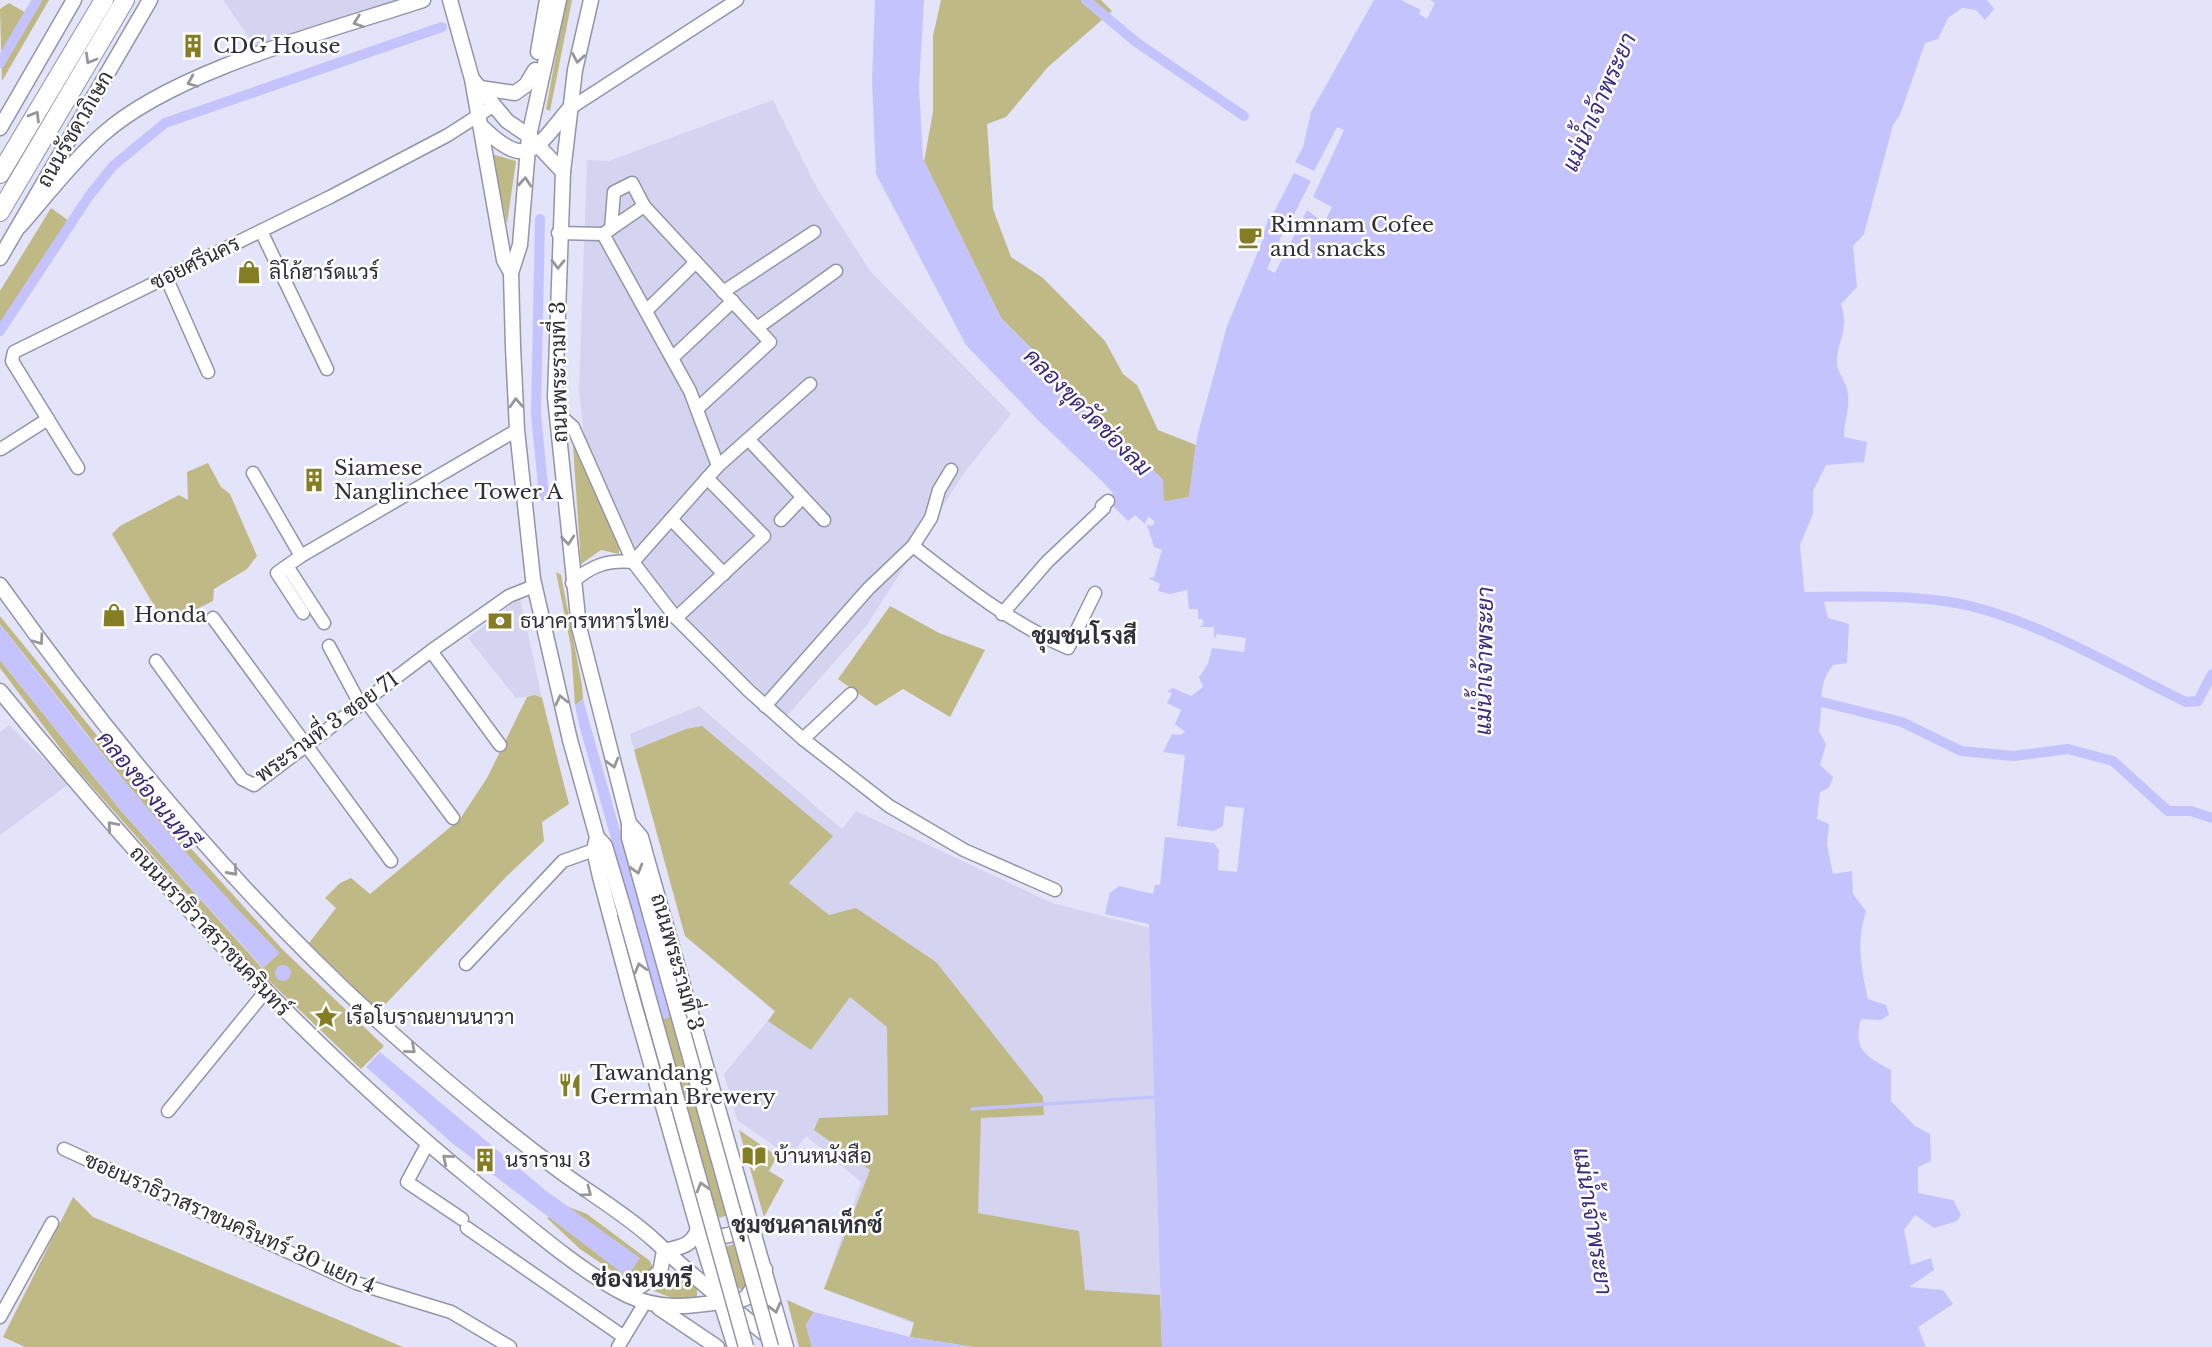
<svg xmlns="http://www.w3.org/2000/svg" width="2212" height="1347" viewBox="0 0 2212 1347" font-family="'Libre Baskerville',Sarabun,serif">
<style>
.built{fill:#d4d4f0}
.green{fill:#bfba85}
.water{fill:#c5c3fe}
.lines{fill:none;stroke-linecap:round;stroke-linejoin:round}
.stream{stroke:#c5c3fe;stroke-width:3.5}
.canal{stroke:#c5c3fe;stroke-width:10}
.minor-casing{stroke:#9494a9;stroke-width:15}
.major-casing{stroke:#9494a9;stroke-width:17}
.highway-casing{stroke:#9494a9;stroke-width:20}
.minor{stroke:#fff;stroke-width:12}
.major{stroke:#fff;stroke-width:14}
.highway{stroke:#fff;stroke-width:18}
.major-bridge-casing{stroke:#9494a9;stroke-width:17;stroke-linecap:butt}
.major-bridge{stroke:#fff;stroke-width:14}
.oneway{stroke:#97979b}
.labels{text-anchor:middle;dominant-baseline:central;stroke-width:5;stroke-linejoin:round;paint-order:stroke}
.poi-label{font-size:21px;fill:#2f2f37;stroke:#fff;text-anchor:start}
.street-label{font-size:21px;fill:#2f2f37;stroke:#fff}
.water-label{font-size:23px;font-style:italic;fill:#3b2b7e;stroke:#fff}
.neighbourhood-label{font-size:23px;font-weight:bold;fill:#2f2f37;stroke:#fff}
.quarter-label{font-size:24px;font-weight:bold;fill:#2f2f37;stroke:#fff}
</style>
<rect width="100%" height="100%" fill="#e3e3f9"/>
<!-- built -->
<g class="built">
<path d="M223,0h182l-147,51z"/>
<path d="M773,100l44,88 53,83 141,143 -47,59 -97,152 -81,92 -97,-93 -42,-51 -63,-138 -5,-43 8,-232 22,1z"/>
<path d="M520,598l22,100 -7,-2 -19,2 -48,-60z"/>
<path d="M699,706l143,123 14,-18 196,92 98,25 12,419h-189l-149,-58 37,-107 -55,-46 -16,21 -53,-37 -13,-46 51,-62 -90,-76 -55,-202z"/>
<path d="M9,725l60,59 -69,51v-103z"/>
</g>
<!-- green -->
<g class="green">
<path d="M35,0h14l-47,81 -2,-72 9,-6 17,10z"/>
<path d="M566,0h6l-22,111 -4,-2z"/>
<path d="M941,0h160l11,11 -64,56 -42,50 -19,7 6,85 18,48 32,21 62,63 18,33 14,11 21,45 38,15 -7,52 -26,5v-22l-162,-162 -77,-157 9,-49v-76z"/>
<path d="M491,154l25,7 -9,63 -14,-63z"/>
<path d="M51,208l18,13 -69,107v-37z"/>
<path d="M573,445l46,101v8l-18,-4 -20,14z"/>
<path d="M208,463l13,24 9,7 27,62 -10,13 -33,20 -1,12 -20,10 -31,8 -50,-85 8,-8 59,-31 9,5 -1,-28z"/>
<path d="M556,572l5,3 21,110 1,14 -8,6 -4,-58z"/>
<path d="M890,606l49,27 46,17 -35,67 -47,-28 -27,17 -38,-27z"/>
<path d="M0,616l168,207 115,127 101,96 -23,23 -124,-119 -165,-186 -72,-96v-8l122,152 140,156 17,-15 -87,-91 -48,-56 -144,-182z"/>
<path d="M535,695l7,3 27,106 -27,18 2,19 -38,36 -127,134 -70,-68 27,-35 -11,-10 15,-15 11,-5 19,16 90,-75 27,-41 40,-81z"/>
<path d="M702,726l131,110 -44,47 40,32 27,-7 80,54 107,135 1,18 -63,3 -3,95 101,18 6,59 75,5 2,52h-189l-63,-10 4,-15 -90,-33 46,-119 -56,-40 5,-12 69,-3 -1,-88 -37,-30 -39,53 -43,-29 7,-10 -90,-75 -51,-186 52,-21z"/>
<path d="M672,1016l64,197 -18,5 -8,-5 -52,-192z"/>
<path d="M739,1130l38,26 -8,15 15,9 -20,37z"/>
<path d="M73,1197l20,20 310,130h-378l-22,-10z"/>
<path d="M569,1207l18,7 63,47 3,7 -7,12 -16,3 -50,-34 -33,-31z"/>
<path d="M743,1241l16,51h-13l-15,-8 -12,-35z"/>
<path d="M667,1271l30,17v10l-17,3 -26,-10 12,-7z"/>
<path d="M787,1300l27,12 -8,13 6,22h-13z"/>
</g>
<!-- water -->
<g class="water">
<path d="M875,0h49l-5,86 4,73 78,159 162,162 1,22 25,-5 8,-60 30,-111 35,-84 6,-24 5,-3 14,8 -20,46 8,4 32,-63 17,13 8,-16 -19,-10 31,-67 -7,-3 -23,44 -19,-9 8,-15 8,-35 63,-112h27l20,10 -2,4 8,5 8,-16 -5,-3h557l7,9 -9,11 -9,-10 -14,-2 -14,10 -10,21 -13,4 -25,72 -7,10 -29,109 -11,12 4,41 -16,17c9,27 -4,35 -4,59 0,9 8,17 10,26 4,18 -3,31 -3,48l23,5 -3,20 -38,3 -13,26v23l-13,31 5,53 19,4 4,16 21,6 -2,39 -14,2c-17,20 -9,41 -14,66l7,13 -6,21 13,12 -4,11 -9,4 -3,27 12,5 -2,21 6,29 19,-3 1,23 13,17c-10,32 -5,56 2,88l18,6 3,10 -8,5 -20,-1c-8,30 4,37 30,51v31l24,25 15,8 1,27 -13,6v26l35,7 8,15 -4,6 -23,7 -19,-13 -11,15 7,35 20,-7 3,12 -25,17 34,3 10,14 -35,23 8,20h-764l-13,-423 -44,-10 5,-21 9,-7 34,8 2,-9h5l5,-48 49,6 5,7 -1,20 19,2 7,-64 -19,-2 -2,20 -9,5 -37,-5 8,-71 -22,-3 9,-18 8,1 5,-3 -10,-8 6,-14 -14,-7 5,-10 -5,-2 6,-3 18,8 12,-9 -4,-10 9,-13 4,-16 32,4 2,-14 -29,-4 -3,5v-12h-15l4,-2v-6h-5v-10h-9l-2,-19 -17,4 -12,-3 2,-7 -12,-6 6,-1 8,-27 -8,-3 -7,-22 5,1 3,-4 -7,-6 -3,8 -10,-9 -7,6 -22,-22 7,-6 -9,-10 -65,-62 -73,-76 -90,-171 -4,-93z"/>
<path d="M1294,173l17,8 -20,39 -17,-8z"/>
<path d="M0,624c88,115 178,226 280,329l-17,15 -141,-156 -122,-152z"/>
<path d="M583,699l89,317 -10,4 -83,-295 -4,-20z"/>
<circle cx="283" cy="973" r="8"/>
<path d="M380,1052l165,138 95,68 -13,19 -175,-134 -86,-76z"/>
<path d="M814,1312l96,25 63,10h-161l-6,-22z"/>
</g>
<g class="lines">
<!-- stream -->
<path class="stream" d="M972,1109l183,-12"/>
<!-- canal -->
<g class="canal">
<path d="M1086,0l50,42 108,74"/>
<path d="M0,63l37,-63"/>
<path d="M540,219l-4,195 8,82"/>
<path d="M0,331l89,-135 24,-30 52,-43 277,-96"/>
<path d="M1793,597c54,0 125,-4 177,9 74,18 148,63 216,96l12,-1 14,-27"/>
<path d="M1810,699l92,23 59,29 53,5 54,-7 45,12 55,50h23l21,7"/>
</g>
<!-- minor casing -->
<g class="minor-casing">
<g id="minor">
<path d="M569,109l168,-109"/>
<path d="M611,229l3,-37 18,-9 12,23 126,136 -73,67"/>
<path d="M261,231l66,138"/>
<path d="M606,232l38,-26"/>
<path d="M558,233l45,1"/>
<path d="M603,234l87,157 28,75"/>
<path d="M166,277l42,95"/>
<path d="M723,292l91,-60"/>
<path d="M646,311l50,-49"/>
<path d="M757,328l79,-57"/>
<path d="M672,358l61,-57"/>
<path d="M557,413l16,14 60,135 43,56 73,73 54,48 86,67 75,44 91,40"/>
<path d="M750,441l74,79"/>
<path d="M1,449l47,-30"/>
<path d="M78,468l-66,-107 2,-9 316,-155 118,-62 45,-29"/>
<path d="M253,473l48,83"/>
<path d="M671,519l53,55"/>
<path d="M781,520l21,-22"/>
<path d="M913,546l18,-28 8,-28 12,-20"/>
<path d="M633,562l85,-96 92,-82"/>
<path d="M287,566l37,57"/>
<path d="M572,583c19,-18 36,-23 61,-21"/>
<path d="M303,613l-26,-40 24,-17 216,-126"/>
<path d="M1002,614l45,-52 57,-54 -2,-2 6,-5"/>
<path d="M213,618l178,243"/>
<path d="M676,618l88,-82 -57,-58"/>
<path d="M329,646l31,58"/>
<path d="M431,651l69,94"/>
<path d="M156,661l86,118 12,6 177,-134 78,-55 25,-10"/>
<path d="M365,700l88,118"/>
<path d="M765,706l103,-117 45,-43c50,39 96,76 155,102l27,-55"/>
<path d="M803,739l48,-45"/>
<path d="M466,964l97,-103 31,-11"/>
<path d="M168,1111l97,-119"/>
<path d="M428,1143l-21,39 55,37"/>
<path d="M64,1149l292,134 95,29 59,35"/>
<path d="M467,1228l157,109"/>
<path d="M0,1317l52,-94"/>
<path d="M618,1347l28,-46"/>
</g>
</g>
<!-- major casing -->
<g class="major-casing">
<g id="major">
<path d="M450,0l22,79 32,181 7,13"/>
<path d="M559,0l-30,136 -9,109 -9,28 2,74 4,83 16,149 37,161 27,97 8,9 20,67"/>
<path d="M591,0l-16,70 -12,102 -8,225 24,230 50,196v15l21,76"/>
<path d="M538,52l9,-52"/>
<path d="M473,80l34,41 22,15 34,36"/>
<path d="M480,88l35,5 11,-8 9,-15"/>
<path d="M481,126c46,45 54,24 88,-17"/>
<path d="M0,128l74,-128"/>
<path d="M20,226c27,-31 52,-64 82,-91 72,-65 227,-104 321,-135"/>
<path d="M0,258l150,-258"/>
<path d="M0,585c112,157 243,314 387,444 55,49 111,96 170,140 32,24 69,45 98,72 40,38 83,72 127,106"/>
<path d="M0,691c146,178 299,348 478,494 42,34 102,87 149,110 32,15 60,12 93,7 10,-1 17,0 26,-4l19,-29"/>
<path d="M629,823l12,14 8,29 137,481"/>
<path d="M597,837l-3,13 6,27 32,120 66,232 37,118"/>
<path d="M706,1233c16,6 31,4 39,-12"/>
<path d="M664,1251c17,-4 28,-5 34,-22"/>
<path d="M628,1295l32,-23 4,-21"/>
<path d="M659,1308l58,39"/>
</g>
</g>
<!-- highway casing -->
<g class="highway-casing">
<g id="highway">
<path d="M0,174l104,-174"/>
<path d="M0,212l125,-212"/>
</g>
</g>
<!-- minor -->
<use href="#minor" class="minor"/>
<!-- major -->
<use href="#major" class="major"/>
<!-- highway -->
<use href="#highway" class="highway"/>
<!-- major-bridge casing -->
<g class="major-bridge-casing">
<g id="major-bridge">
<path d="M625,913l121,434"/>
<path d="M650,914l121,433"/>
</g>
</g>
<!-- major-bridge -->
<use href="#major-bridge" class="major-bridge"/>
</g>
<!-- one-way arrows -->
<defs><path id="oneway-chevron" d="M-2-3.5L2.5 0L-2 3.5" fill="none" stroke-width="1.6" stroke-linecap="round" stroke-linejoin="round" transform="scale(1.75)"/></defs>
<g class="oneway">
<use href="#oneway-chevron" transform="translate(358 22) rotate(161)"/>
<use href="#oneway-chevron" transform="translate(578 58) rotate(100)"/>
<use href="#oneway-chevron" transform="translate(90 59) rotate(120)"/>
<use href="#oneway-chevron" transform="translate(192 82) rotate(157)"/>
<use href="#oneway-chevron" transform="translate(35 116) rotate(-59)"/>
<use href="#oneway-chevron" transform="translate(525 182) rotate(-85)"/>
<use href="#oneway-chevron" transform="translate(558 264) rotate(91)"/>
<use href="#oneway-chevron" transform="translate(516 403) rotate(-93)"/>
<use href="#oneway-chevron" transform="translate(568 540) rotate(85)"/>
<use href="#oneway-chevron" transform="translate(39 640) rotate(54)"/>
<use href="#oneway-chevron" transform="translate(561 700) rotate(-103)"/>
<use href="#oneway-chevron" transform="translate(613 763) rotate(74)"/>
<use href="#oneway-chevron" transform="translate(112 826) rotate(-131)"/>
<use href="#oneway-chevron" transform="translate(637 869) rotate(74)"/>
<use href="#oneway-chevron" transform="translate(233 871) rotate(48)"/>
<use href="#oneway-chevron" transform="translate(640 968) rotate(-106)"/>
<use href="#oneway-chevron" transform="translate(411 1049) rotate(41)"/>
<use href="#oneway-chevron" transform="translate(447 1159) rotate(-140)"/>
<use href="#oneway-chevron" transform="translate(702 1187) rotate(-106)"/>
<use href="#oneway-chevron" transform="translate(587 1192) rotate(37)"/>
<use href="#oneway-chevron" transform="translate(775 1308) rotate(75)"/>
</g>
<!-- icons -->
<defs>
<g id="building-bare" transform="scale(1.89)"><path d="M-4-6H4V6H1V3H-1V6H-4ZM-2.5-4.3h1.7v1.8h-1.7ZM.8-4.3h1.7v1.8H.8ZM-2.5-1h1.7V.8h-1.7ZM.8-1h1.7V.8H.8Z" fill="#857d23" stroke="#fff" stroke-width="2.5" paint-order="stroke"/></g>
<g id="cafe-bare" transform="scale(1.89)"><path d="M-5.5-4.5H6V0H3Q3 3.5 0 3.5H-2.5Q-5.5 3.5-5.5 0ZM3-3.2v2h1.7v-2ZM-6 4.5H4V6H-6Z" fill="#857d23" stroke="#fff" stroke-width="2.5" paint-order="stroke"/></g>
<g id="shop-bare" transform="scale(1.89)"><path d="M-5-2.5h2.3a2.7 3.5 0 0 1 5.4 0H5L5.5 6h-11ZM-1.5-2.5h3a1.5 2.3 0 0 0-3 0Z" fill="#857d23" stroke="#fff" stroke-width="2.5" paint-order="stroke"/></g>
<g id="bank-bare" transform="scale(1.89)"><path d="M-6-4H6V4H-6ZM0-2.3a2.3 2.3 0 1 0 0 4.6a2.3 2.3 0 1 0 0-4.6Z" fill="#857d23" stroke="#fff" stroke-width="2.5" paint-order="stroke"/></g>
<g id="sight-bare" transform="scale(1.89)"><path d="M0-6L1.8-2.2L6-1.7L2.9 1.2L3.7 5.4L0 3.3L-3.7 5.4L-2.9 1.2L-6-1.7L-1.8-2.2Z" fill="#857d23" stroke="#fff" stroke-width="2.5" paint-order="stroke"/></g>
<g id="restaurant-bare" transform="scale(1.89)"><path d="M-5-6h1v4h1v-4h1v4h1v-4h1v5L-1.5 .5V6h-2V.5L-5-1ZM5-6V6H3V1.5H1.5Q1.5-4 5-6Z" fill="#857d23" stroke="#fff" stroke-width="2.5" paint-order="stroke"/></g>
<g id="library-bare" transform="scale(1.89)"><path d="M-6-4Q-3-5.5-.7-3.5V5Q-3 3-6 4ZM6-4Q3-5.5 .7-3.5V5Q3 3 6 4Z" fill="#857d23" stroke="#fff" stroke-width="2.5" paint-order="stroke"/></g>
</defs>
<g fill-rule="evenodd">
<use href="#building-bare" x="193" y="46"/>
<use href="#cafe-bare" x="1250" y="237"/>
<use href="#shop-bare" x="249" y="272"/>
<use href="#building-bare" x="314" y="480"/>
<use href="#shop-bare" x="114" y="615"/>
<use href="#bank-bare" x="500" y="621"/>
<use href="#sight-bare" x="326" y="1017"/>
<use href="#restaurant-bare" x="570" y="1085"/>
<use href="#library-bare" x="754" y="1156"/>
<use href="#building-bare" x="485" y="1160"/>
</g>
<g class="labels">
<!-- poi labels -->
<g class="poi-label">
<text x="213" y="46">CDG House</text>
<text x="1270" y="225">Rimnam Cofee<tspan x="1270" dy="24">and snacks</tspan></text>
<text x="269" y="272">ลิโก้ฮาร์ดแวร์</text>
<text x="334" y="468">Siamese<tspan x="334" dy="24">Nanglinchee Tower A</tspan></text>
<text x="134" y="615">Honda</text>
<text x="520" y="621">ธนาคารทหารไทย</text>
<text x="346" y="1017">เรือโบราณยานนาวา</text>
<text x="590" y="1073">Tawandang<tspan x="590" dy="24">German Brewery</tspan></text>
<text x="774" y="1156">บ้านหนังสือ</text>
<text x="505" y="1160">นราราม 3</text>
</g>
<!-- street labels -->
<g class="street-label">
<text transform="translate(75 129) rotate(-60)">ถนนรัชดาภิเษก</text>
<text transform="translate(195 263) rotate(-26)">ซอยศรีนคร</text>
<text transform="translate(559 372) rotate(-91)">ถนนพระรามที่ 3</text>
<text transform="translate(327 727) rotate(-36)">พระรามที่ 3 ซอย 71</text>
<text transform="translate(210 931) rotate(47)">ถนนนราธิวาสราชนครินทร์</text>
<text transform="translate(677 962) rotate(74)">ถนนพระรามที่ 3</text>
<text transform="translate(230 1223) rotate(24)">ซอยนราธิวาสราชนครินทร์ 30 แยก 4</text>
</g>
<!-- water labels -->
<g class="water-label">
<text transform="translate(1599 102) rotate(-66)">แม่น้ำเจ้าพระยา</text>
<text transform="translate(1088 412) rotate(45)">คลองขุดวัดช่องลม</text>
<text transform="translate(1484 661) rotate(-89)">แม่น้ำเจ้าพระยา</text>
<text transform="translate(148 790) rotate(51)">คลองช่องนนทรี</text>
<text transform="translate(1593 1221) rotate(81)">แม่น้ำเจ้าพระยา</text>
</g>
<!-- neighbourhood labels -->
<g class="neighbourhood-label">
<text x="1084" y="636">ชุมชนโรงสี</text>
<text x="807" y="1225">ชุมชนคาลเท็กซ์</text>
</g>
<!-- quarter labels -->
<g class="quarter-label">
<text x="642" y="1278">ช่องนนทรี</text>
</g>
</g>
</svg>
